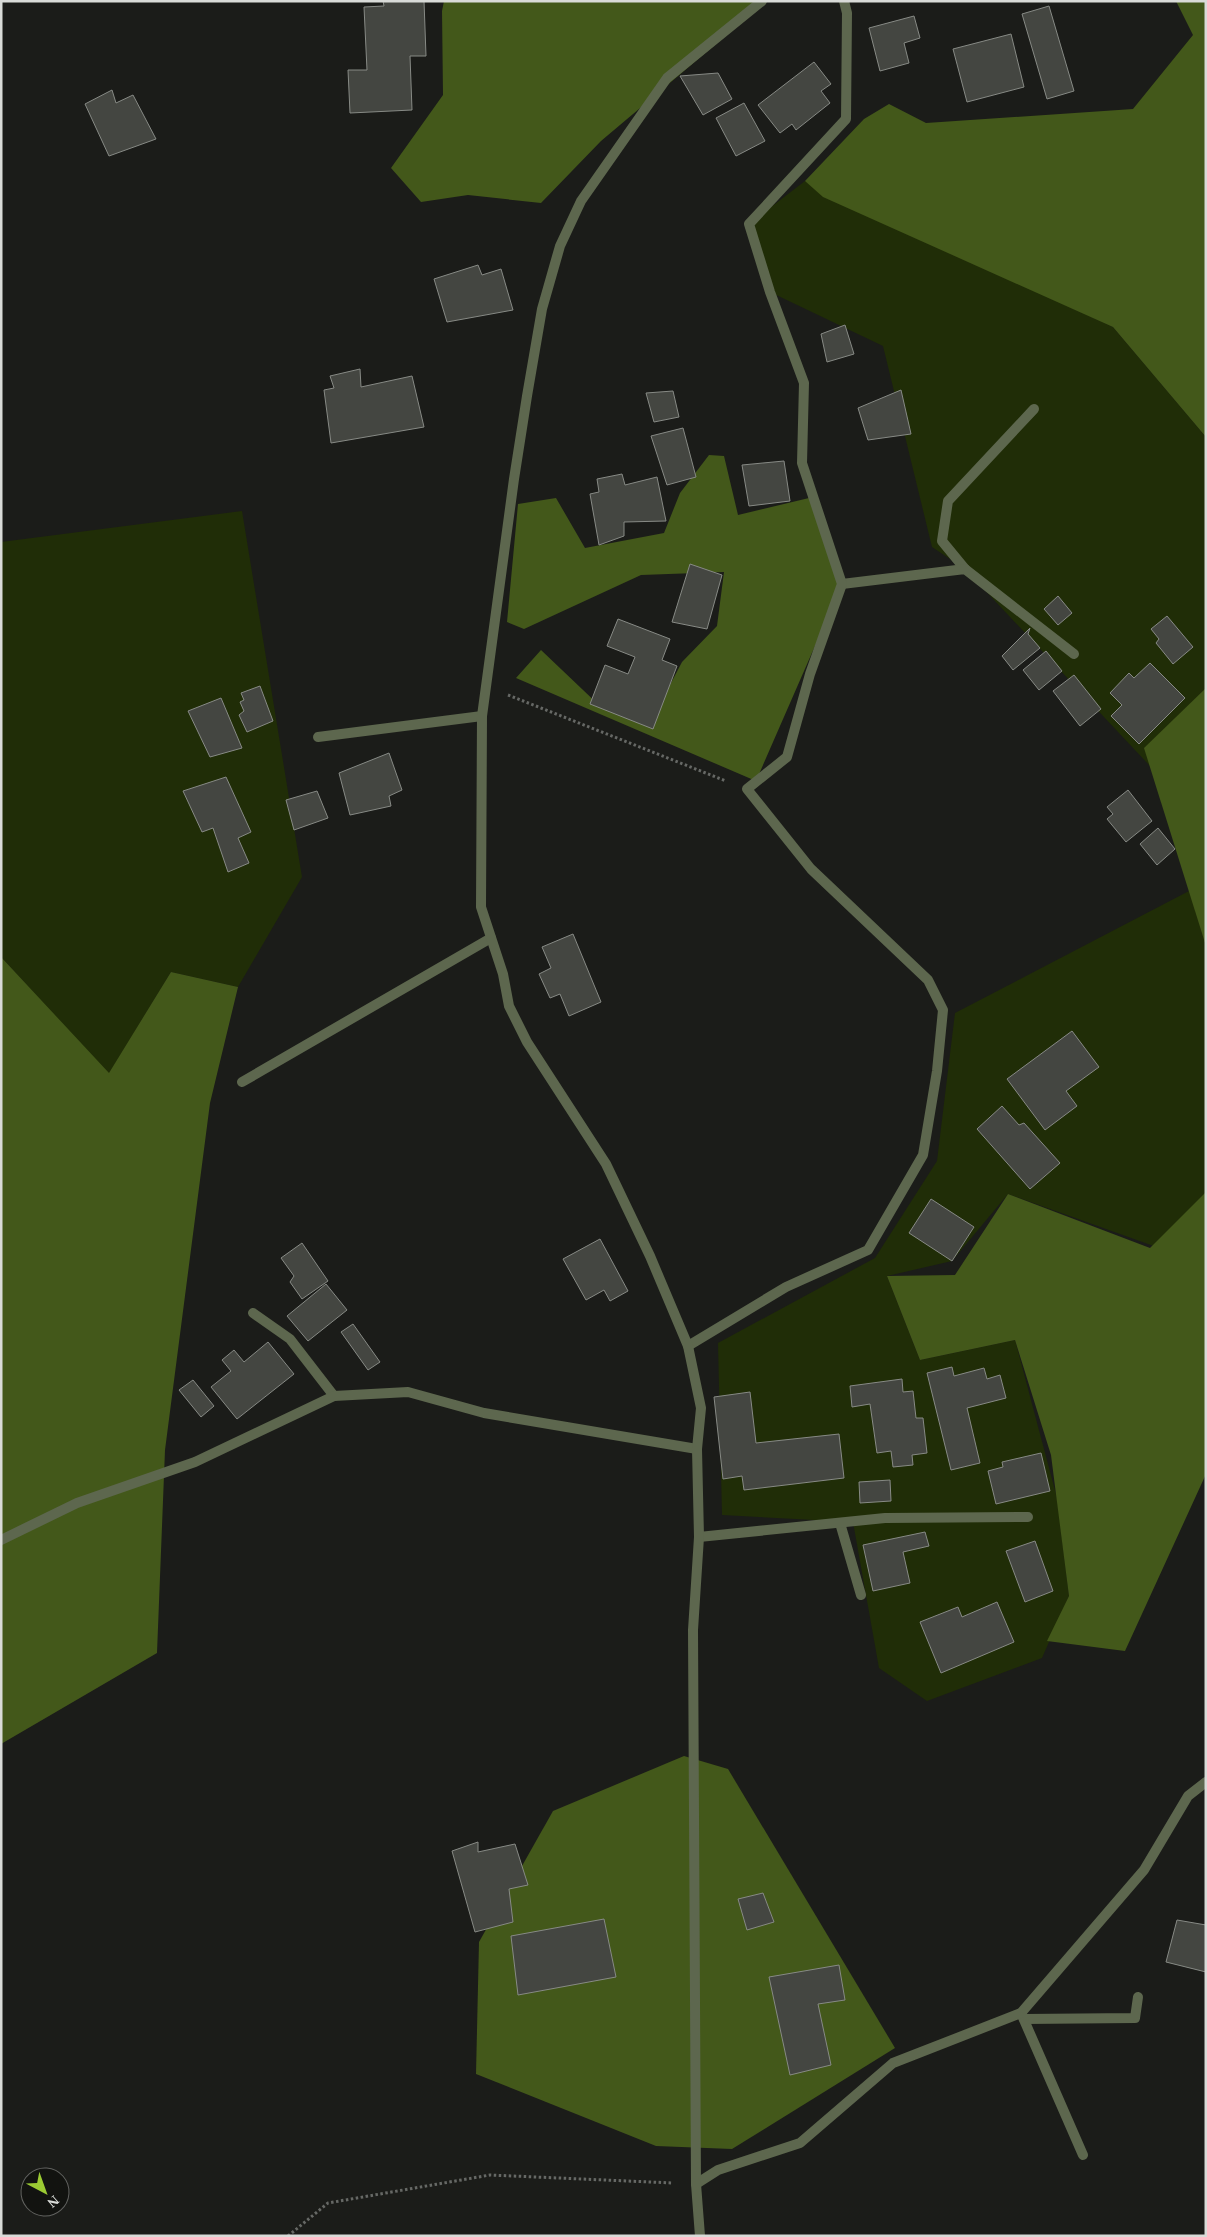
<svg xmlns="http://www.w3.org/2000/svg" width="1207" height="2237" viewBox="0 0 1207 2237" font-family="Georgia,serif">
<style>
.green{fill:#202d07}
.forest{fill:#43581a}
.building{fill:#444641;stroke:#878a85}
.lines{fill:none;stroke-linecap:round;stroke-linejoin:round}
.path{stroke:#666865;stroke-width:3;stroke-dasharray:2.5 2.5;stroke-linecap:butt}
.service{stroke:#5d674e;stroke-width:10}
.minor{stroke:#5d674e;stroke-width:10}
</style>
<rect width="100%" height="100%" fill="#1b1c19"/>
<!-- green -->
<g class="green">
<path d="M805,181l308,146 93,110v260l-56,69 -185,-197 -33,-22 -49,-201 -113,-54 -21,-68z"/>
<path d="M242,511l60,366 -64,110 -67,-15 -62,102 -108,-117v-415z"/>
<path d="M1189,891l17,44v264l-44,50 -154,-55 -56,67 -65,15 33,84 95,-20 42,158 12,98 -27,62 -115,43 -48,-33 -26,-146 -131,-7 -4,-172 157,-85 62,-97 18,-148z"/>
</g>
<!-- forest -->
<g class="forest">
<path d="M444,1h323l-166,140 -60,62 -73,-8 -47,7 -30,-34 52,-73 -1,-84z"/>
<path d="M1176,1h30v436l-93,-110 -290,-130 -18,-16 59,-62 25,-15 37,19 207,-14 60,-74z"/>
<path d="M709,455l15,1 14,59 71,-17 33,86 -86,197 -240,-103 25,-28 62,59 47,14 32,-61 35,-36 7,-54 -83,3 -117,54 -17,-7 11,-118 38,-6 29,50 79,-15 16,-40z"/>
<path d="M1206,688v258l-62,-198z"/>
<path d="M1,957l108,116 62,-101 67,15 -28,116 -45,347 -8,203 -156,91z"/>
<path d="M1206,1192v282l-81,177 -78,-10 22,-45 -18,-141 -36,-115 -95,20 -33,-84 68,-1 53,-81 142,54z"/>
<path d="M684,1756l44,13 167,279 -163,101 -76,-3 -180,-72 3,-132 74,-131z"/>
</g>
<!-- building -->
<g class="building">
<path d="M383,1h41l2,55h-16l2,54 -62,3 -2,-43h19l-3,-63 20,-1z"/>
<path d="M1049,6l25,85 -27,8 -25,-85z"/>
<path d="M914,16l6,22 -16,5 5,20 -29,8 -11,-43z"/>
<path d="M1011,34l13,53 -57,15 -14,-53z"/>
<path d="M814,62l17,22 -10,7 9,12 -34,27 -4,-6 -12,9 -22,-28z"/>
<path d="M718,73l14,26 -29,16 -23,-39z"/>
<path d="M112,90l4,13 17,-8 23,44 -47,17 -24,-52z"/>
<path d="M744,103l21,38 -29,15 -20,-38z"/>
<path d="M478,265l4,10 19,-6 12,41 -66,12 -13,-43z"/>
<path d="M845,325l9,29 -27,8 -6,-28z"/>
<path d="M360,369l1,18 51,-11 12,51 -93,16 -7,-53 10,-2 -4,-12z"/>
<path d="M901,390l10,44 -43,6 -10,-32z"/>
<path d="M673,391l6,26 -25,5 -8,-29z"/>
<path d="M683,428l13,49 -29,8 -16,-49z"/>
<path d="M784,461l6,40 -41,5 -7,-41z"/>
<path d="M622,474l3,11 32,-8 9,44 -42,1v14l-25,9 -9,-51 9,-2 -2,-13z"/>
<path d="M690,564l32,11 -15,54 -35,-7z"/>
<path d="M1058,596l14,17 -14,12 -14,-16z"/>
<path d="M1167,616l26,31 -20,17 -17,-21 3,-4 -8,-10z"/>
<path d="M618,619l52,20 -8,21 15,6 -24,63 -63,-25 15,-39 23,9 7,-17 -28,-11z"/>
<path d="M1030,628l-2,6 12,14 -27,22 -11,-14z"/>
<path d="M1046,651l16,20 -23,19 -16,-20z"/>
<path d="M1150,663l35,35 -46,46 -28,-28 11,-11 -12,-12 19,-20 5,5z"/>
<path d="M1074,675l27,34 -21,17 -27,-35z"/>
<path d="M260,686l13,35 -26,11 -8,-17 5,-4 -4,-9 4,-2 -3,-7z"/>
<path d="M221,698l21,50 -32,9 -22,-46z"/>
<path d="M389,753l13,37 -13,6 2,10 -41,9 -11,-42z"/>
<path d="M226,777l25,55 -13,6 11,25 -21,9 -15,-44 -11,4 -19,-41z"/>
<path d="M1128,790l24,31 -26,21 -19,-23 6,-5 -6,-7z"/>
<path d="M317,791l11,27 -34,12 -8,-30z"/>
<path d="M1158,828l17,21 -18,16 -17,-21z"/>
<path d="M573,934l28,68 -32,14 -9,-22 -10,4 -11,-24 12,-6 -9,-21z"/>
<path d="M1072,1031l27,36 -33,24 11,15 -32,24 -38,-51z"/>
<path d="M1002,1106l17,19 5,-2 36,40 -30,26 -53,-60z"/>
<path d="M931,1199l43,28 -22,34 -43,-28z"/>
<path d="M600,1239l28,52 -18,10 -6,-11 -18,10 -23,-41z"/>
<path d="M302,1243l26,38 -26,18 -12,-17 4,-6 -13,-18z"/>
<path d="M326,1284l21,26 -39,31 -21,-25z"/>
<path d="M353,1324l27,38 -12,8 -27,-38z"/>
<path d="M268,1342l26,32 -57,45 -26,-32 20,-16 -9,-11 12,-10 10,12z"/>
<path d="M952,1367l2,9 30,-8 3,11 13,-4 6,23 -39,10 13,55 -29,7 -24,-97z"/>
<path d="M902,1379l1,13 10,-1 3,27h7l4,35 -15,2 1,10 -20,2 -2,-16 -14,2 -7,-49 -18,3 -2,-21z"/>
<path d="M193,1380l21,26 -13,11 -22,-27z"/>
<path d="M750,1392l6,51 83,-9 5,44 -100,12 -2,-14 -19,3 -9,-82z"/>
<path d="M1041,1453l9,38 -54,13 -8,-33 15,-4 -1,-5z"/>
<path d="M890,1480l1,21 -31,2 -1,-21z"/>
<path d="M925,1532l4,14 -26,6 7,31 -37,8 -10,-46z"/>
<path d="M1035,1541l18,50 -28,11 -19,-51z"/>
<path d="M997,1602l17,40 -73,31 -21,-51 38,-15 4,10z"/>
<path d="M478,1842v10l37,-8 13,41 -19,4 4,33 -38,10 -23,-81z"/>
<path d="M763,1893l11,29 -27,8 -9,-31z"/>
<path d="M604,1919l12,58 -98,18 -7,-59z"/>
<path d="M1177,1920l29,5v47l-40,-10z"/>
<path d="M839,1965l6,35 -27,4 13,61 -41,10 -21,-98z"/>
</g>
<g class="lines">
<!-- path -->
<g class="path">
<path d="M508,695l218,86"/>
<path d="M288,2236l40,-33 162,-28 183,8"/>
</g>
<!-- service -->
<g class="service">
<path d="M965,569l-23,-28 6,-40 86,-92"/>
<path d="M842,584l123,-15 109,85"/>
<path d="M318,737l164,-21"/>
<path d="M242,1082l249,-144"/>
<path d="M253,1313l37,26 44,57"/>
<path d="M688,1346l98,-59 82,-37 55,-95 14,-84 6,-61 -15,-30 -117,-111 -64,-80 40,-32 23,-83 32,-90 -40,-121 2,-80 -34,-91 -21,-68 97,-105 1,-106 -3,-12"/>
<path d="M1,1540l76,-37 118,-41 139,-66 74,-4 76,21 213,36"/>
<path d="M1021,2013l62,142"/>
<path d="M1024,2019l111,-1 3,-21"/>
</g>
<!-- minor -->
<g class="minor">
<path d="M840,1523l21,72"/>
<path d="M699,1537l186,-19 143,-1"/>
<path d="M696,2184l22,-14 82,-27 93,-80 128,-50 123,-143 44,-74 18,-14"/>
<path d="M700,2236l-4,-52 -3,-554 6,-93 -2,-88 4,-41 -13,-62 -38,-90 -44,-92 -79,-122 -18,-36 -6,-32 -22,-67 1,-191 32,-237 13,-83 15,-87 18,-63 21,-45 86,-123 95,-77"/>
</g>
</g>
<!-- border -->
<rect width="1207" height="2237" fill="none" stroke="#d9dbd8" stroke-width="5"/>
<!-- north arrow -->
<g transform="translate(45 2192) rotate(139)"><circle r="24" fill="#121310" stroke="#626360"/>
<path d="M0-4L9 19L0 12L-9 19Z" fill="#9bcb33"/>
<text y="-8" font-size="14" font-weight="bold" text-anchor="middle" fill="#d9dbd8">N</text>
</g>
</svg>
